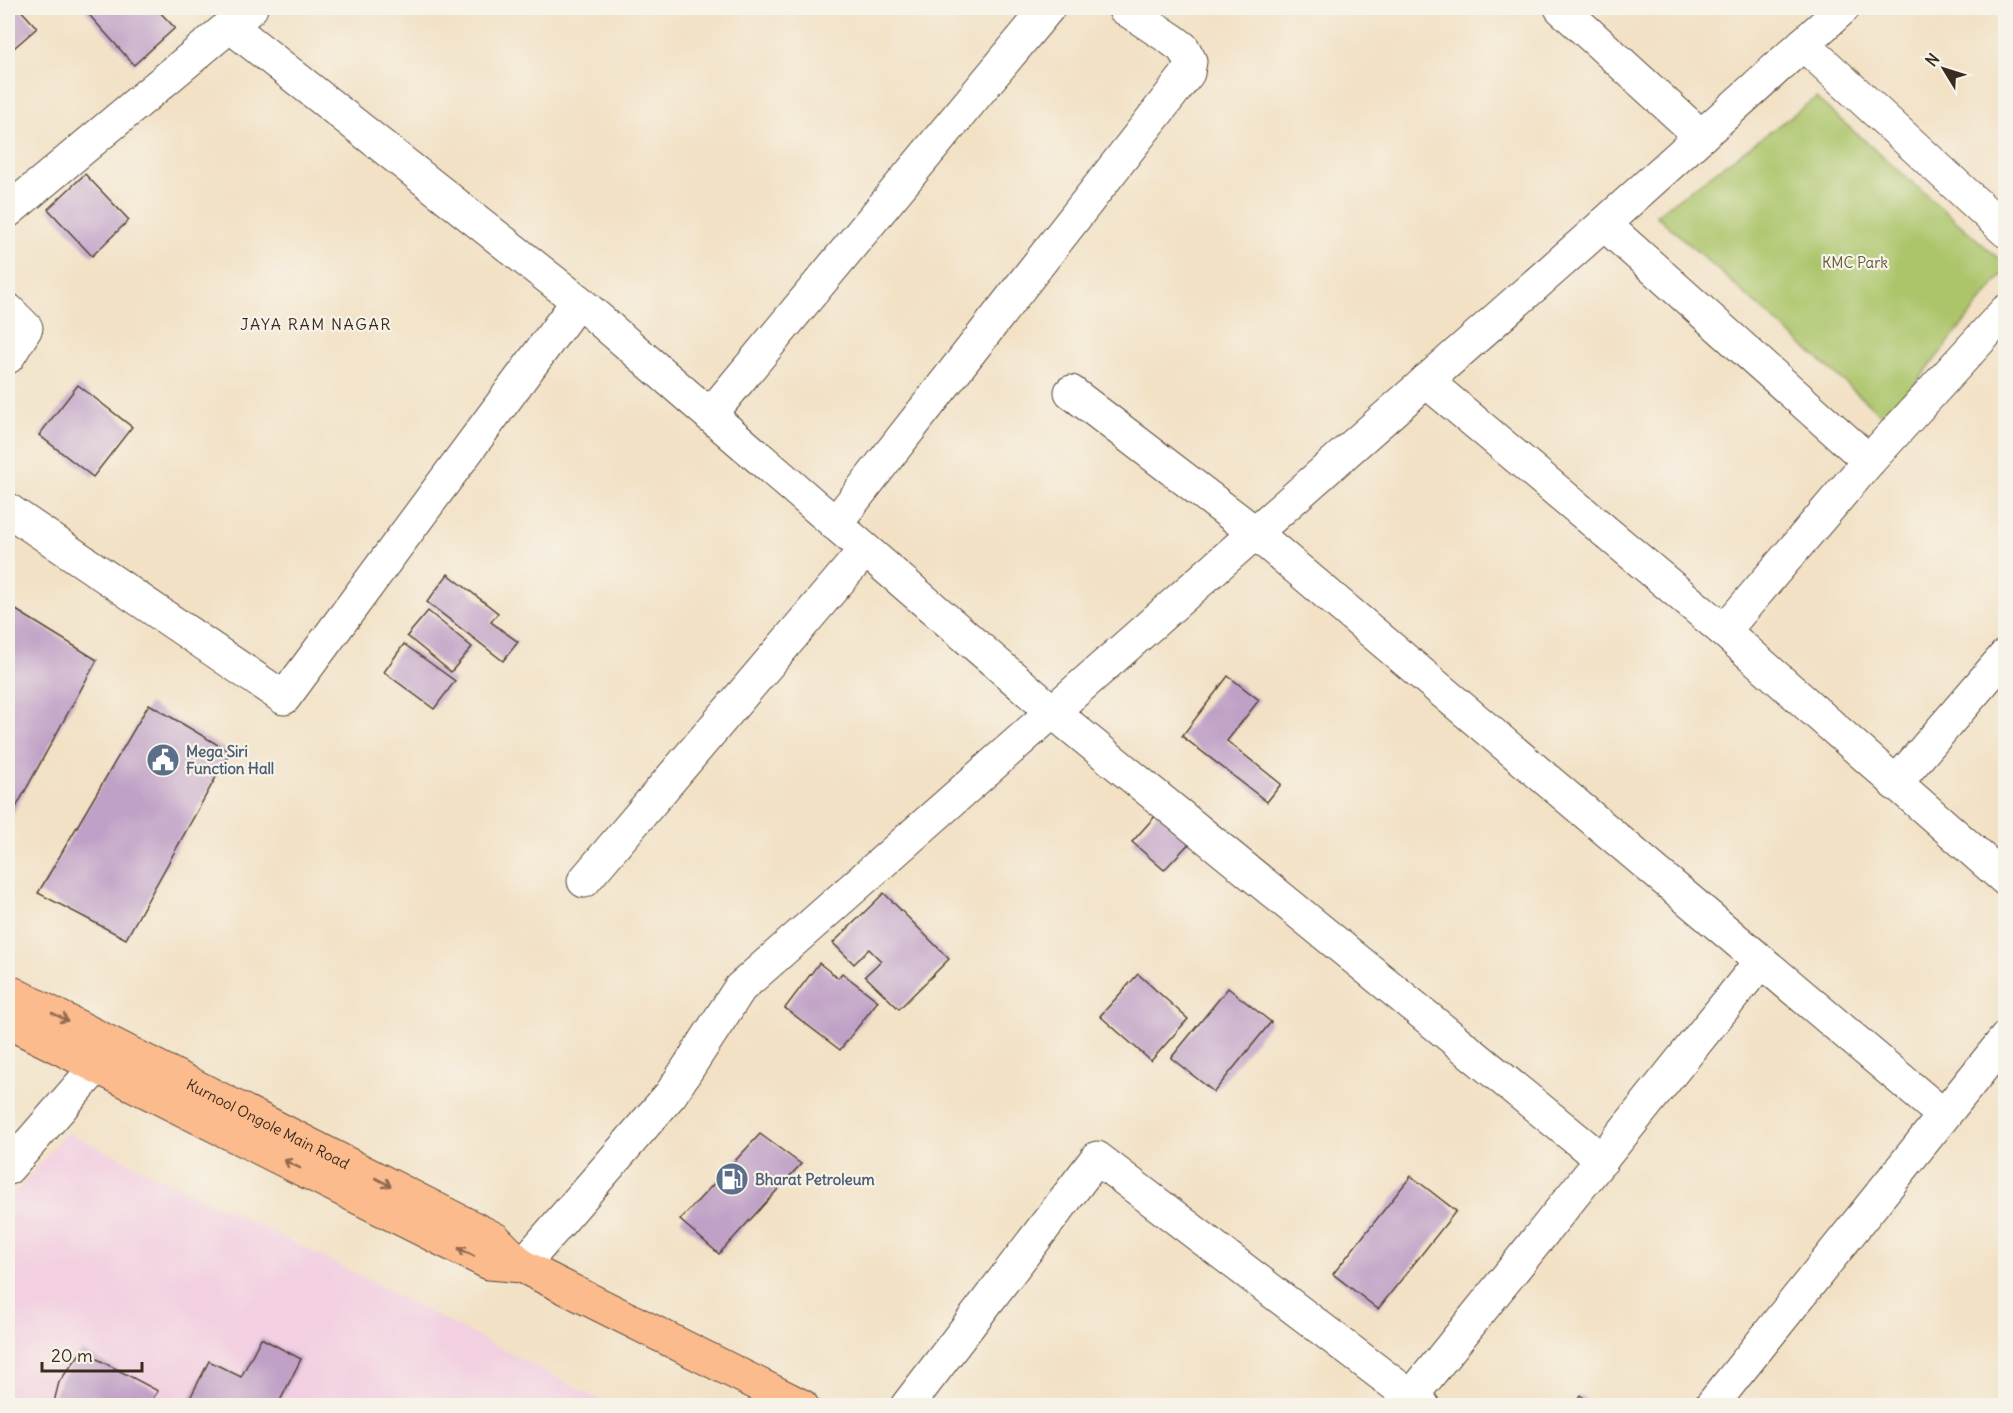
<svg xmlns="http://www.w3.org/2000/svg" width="2013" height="1413" viewBox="0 0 2013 1413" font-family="Delius,sans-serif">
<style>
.built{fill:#f2cfe1}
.green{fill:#acc56b;stroke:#747844;stroke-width:1.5}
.building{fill:#c0a0c6}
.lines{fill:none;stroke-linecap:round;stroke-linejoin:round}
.minor-casing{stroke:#564537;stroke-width:35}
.major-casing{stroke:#564537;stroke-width:35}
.minor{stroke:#fff;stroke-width:33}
.major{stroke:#fbbb8d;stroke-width:33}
.oneway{stroke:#916b50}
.labels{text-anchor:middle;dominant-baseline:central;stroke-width:4.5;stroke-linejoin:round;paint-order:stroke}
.park-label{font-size:15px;fill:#5d5835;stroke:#f7f3e8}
.service-label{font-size:15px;font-weight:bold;fill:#4e5e75;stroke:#f7f3e8;text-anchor:start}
.street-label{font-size:15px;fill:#3b2a1e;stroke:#f7f3e8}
.neighbourhood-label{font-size:16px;letter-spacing:1.5px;fill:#3b2a1e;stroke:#f7f3e8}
</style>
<rect width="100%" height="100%" fill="#f7f3e8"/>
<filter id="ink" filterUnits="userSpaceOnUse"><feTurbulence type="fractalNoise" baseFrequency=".0167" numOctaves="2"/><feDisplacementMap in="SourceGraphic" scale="12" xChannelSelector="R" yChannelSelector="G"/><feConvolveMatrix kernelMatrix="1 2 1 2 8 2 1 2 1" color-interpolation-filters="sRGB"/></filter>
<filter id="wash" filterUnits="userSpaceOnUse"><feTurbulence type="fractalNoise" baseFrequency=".008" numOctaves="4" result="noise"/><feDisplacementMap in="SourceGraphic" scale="24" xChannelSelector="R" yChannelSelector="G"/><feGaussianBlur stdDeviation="1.35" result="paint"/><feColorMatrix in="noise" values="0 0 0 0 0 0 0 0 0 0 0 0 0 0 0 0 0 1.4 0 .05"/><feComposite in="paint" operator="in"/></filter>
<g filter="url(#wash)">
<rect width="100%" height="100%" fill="#f2e1c5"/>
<!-- built -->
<path class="built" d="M67,1132l266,130 277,143 -602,1v-206z"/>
<!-- green -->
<path class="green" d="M1816,98l189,166v7l-118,149 -231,-205z"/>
<g id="blocks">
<!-- building -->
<g class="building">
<path d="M8,8h11l18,20 -29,25z"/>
<path d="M83,8h73l19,20 -41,37z"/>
<path d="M85,174l44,46 -37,36 -44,-47z"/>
<path d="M78,385l54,42 -39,50 -54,-42z"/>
<path d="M448,574l50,39 -7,9 27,20 -15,19 -76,-59z"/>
<path d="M8,605l89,55 -89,162z"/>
<path d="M428,611l44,36 -21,25 -44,-36z"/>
<path d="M404,644l51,37 -21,28 -50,-37z"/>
<path d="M1228,676l31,24 -32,41 54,43 -14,18 -85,-66z"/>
<path d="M149,704l81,48 -104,187 -88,-46z"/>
<path d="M1165,805l33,29 -34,36 -32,-28z"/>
<path d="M884,893l65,66 -50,50 -34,-33 16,-15 -12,-12 -15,15 -21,-21z"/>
<path d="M819,963l19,15 4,-5 36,28 -38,49 -55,-42z"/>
<path d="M1138,974l50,45 -37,42 -51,-45z"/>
<path d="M1228,988l43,34 -57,70 -43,-34z"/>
<path d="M760,1134l41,30 -82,90 -39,-34z"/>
<path d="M1411,1176l45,35 -78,98 -45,-35z"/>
<path d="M261,1338l40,21 -22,44 6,3h-99l23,-45 32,16z"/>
<path d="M82,1351l76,40 -10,15h-95l6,-24z"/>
<path d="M1580,1395l15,11h-22z"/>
</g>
</g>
</g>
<g filter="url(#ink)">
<use href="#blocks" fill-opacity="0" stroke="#564537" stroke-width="1.5"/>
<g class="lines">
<!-- minor casing -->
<g class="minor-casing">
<g id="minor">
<path d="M1561,8l140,128"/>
<path d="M229,25l349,276 475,411 549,448"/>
<path d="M1803,44l203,187"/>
<path d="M8,211l243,-203"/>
<path d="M1604,224l265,237"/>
<path d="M8,310l18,18 -18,29"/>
<path d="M1426,381l298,250 282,249"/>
<path d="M1071,392l183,140 689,583"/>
<path d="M710,415l338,-407"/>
<path d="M8,510l276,188 294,-397"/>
<path d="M835,524l353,-451 2,-12 -7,-13 -12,-9 -47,-31"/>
<path d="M1724,631l145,-170 137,-150"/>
<path d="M1895,784l111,-129"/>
<path d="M584,881l281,-331"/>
<path d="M8,1168l89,-102"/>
<path d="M522,1266l149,-172 69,-106 864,-764 239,-216"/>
<path d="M1411,1397l350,-436"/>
<path d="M907,1406l190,-248 326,248"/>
<path d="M1711,1406l295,-368"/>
</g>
</g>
<!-- major casing -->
<g class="major-casing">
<g id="major">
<path id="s1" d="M8,991l487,248 27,27 280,140"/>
<path d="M8,1022l481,241 33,3"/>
</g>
</g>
<!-- minor -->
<use href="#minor" class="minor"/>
<!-- major -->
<use href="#major" class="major"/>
</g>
<!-- one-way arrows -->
<defs><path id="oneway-shaft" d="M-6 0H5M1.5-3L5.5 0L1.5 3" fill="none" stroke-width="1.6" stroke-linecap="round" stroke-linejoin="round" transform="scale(1.5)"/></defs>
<g class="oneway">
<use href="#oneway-shaft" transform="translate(60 1017) rotate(27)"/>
<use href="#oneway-shaft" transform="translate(292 1164) rotate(-153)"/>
<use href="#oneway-shaft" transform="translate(383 1182) rotate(27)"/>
<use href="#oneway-shaft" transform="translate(466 1252) rotate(-153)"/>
</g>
</g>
<!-- icons -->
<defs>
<g id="civic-disc" transform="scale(1.725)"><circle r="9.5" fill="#5c6f8a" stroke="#f7f3e8"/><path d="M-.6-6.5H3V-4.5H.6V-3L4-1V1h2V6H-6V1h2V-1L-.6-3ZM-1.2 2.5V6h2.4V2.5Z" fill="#fff"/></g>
<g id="fuel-disc" transform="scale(1.725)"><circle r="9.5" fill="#5c6f8a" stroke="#f7f3e8"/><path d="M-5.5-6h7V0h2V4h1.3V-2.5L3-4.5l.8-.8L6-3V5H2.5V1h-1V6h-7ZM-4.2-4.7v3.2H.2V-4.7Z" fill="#fff"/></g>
</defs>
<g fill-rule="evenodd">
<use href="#civic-disc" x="163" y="760"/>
<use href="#fuel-disc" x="732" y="1179"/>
</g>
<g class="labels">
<!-- park labels -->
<g class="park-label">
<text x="1855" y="262">KMC Park</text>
</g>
<!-- service labels -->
<g class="service-label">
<text x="186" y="751">Mega Siri<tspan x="186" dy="17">Function Hall</tspan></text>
<text x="755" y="1179">Bharat Petroleum</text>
</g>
<!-- street labels -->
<g class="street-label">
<text stroke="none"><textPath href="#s1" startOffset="292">Kurnool Ongole Main Road</textPath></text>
</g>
<!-- neighbourhood labels -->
<g class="neighbourhood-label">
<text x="316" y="324">JAYA RAM NAGAR</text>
</g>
</g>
<!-- margin -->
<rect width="2013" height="1413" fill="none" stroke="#f7f3e8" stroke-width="30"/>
<!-- north arrow -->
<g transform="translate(1944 69) rotate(308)" stroke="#f7f3e8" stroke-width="4.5" paint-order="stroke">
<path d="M0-4.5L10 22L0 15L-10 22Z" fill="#3b2a1e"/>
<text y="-9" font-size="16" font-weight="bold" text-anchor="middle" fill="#3b2a1e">N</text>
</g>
<!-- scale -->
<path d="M42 1362v9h100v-9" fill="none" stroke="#3b2a1e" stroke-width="3"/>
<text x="51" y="1362" font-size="18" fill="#3b2a1e" stroke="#f7f3e8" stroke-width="4.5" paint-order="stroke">20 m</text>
</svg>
